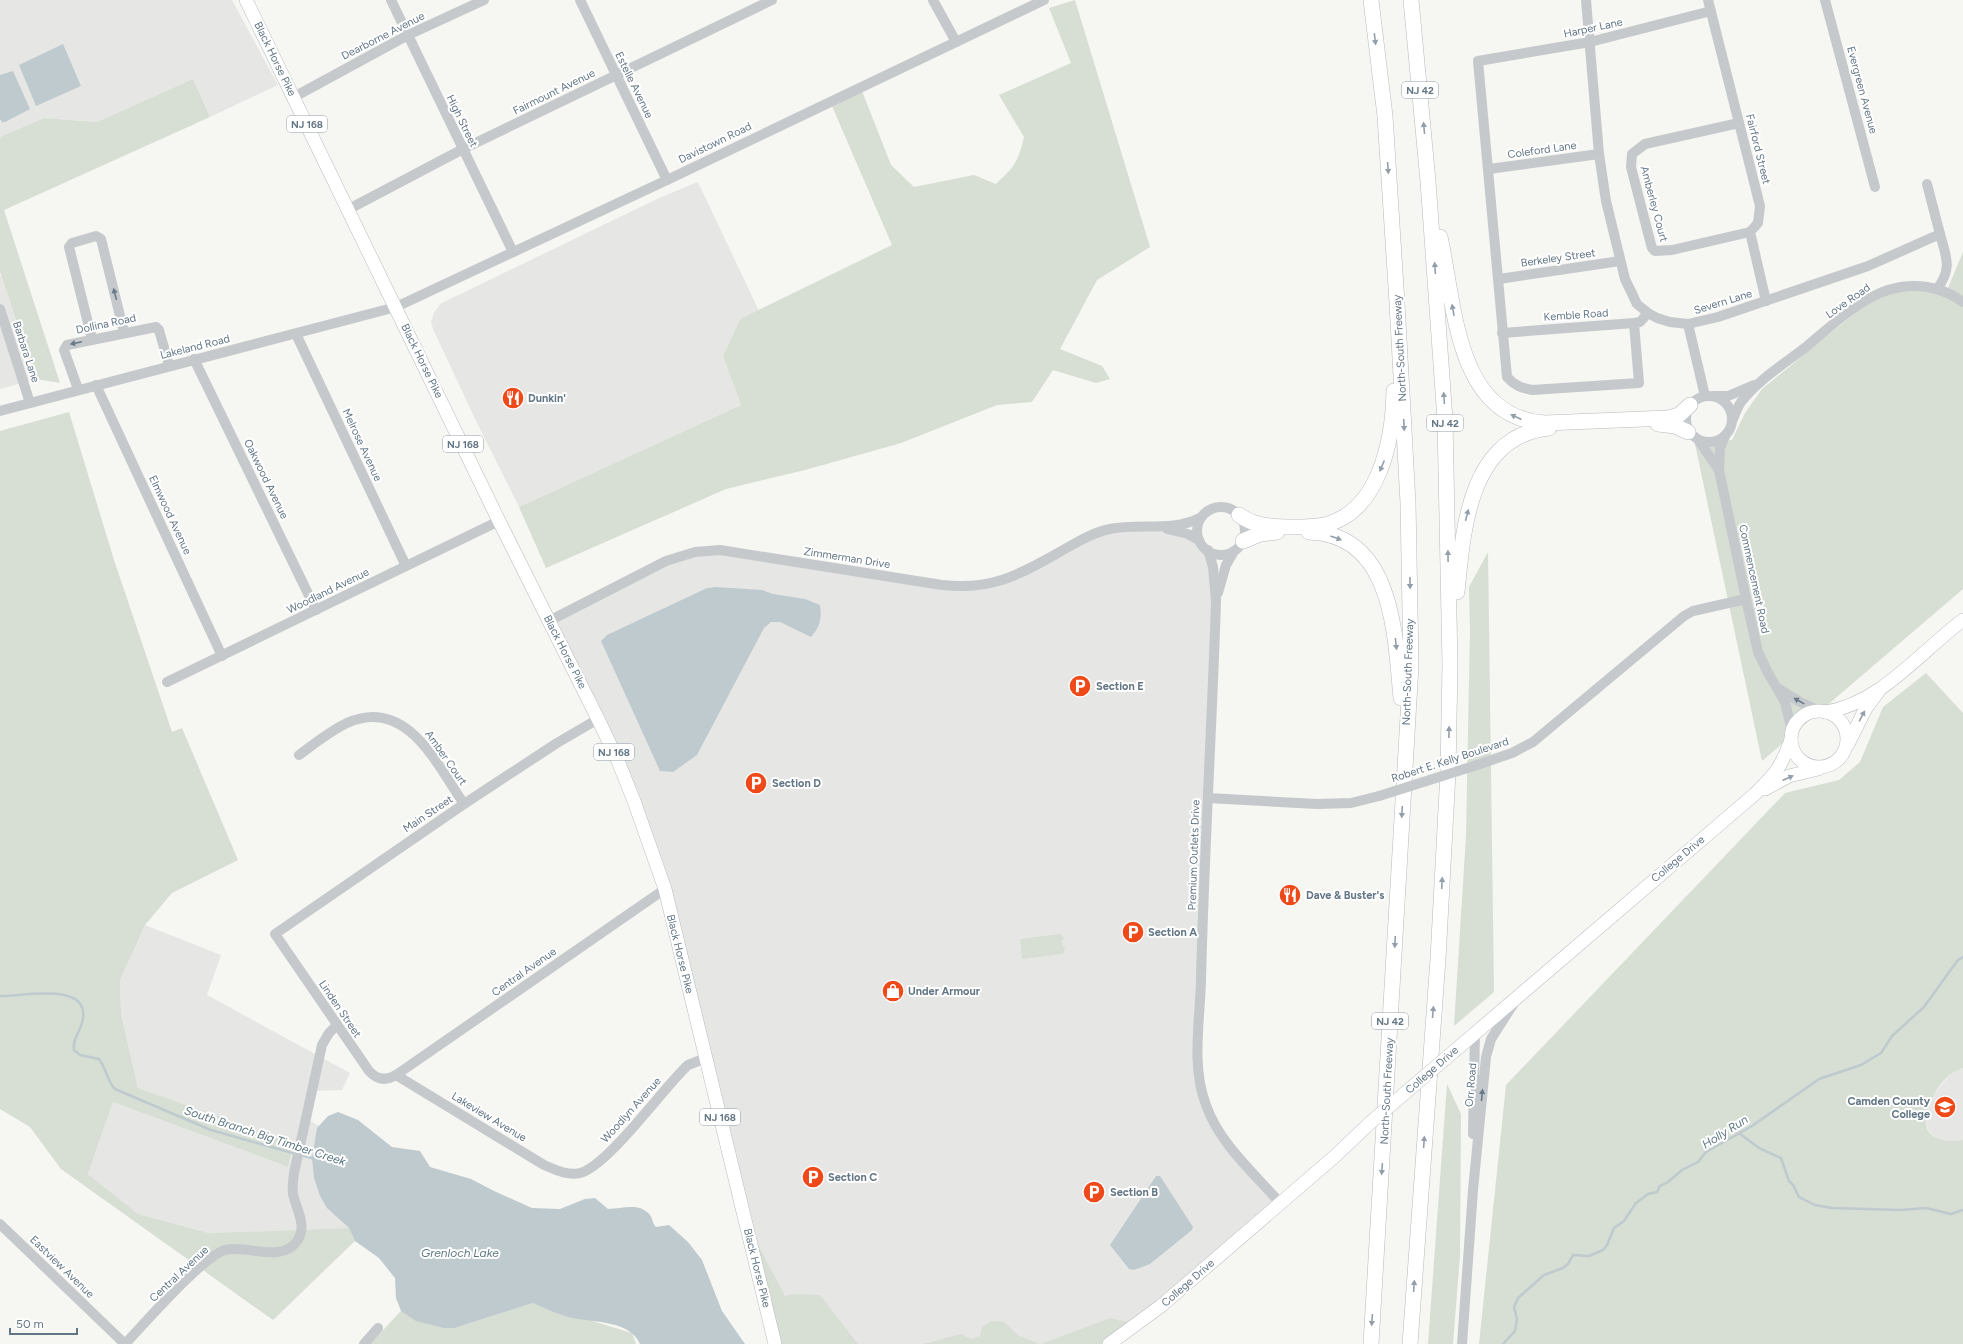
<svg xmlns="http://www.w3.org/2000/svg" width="1963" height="1344" viewBox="0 0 1963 1344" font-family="Figtree,sans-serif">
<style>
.built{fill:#e6e7e5}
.green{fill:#d7ded3}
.water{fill:#bfcacf}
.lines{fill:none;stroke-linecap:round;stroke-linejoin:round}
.stream{stroke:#bfcacf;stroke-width:2.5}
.major-casing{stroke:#b8bcc0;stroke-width:14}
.highway-casing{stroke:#b7bbbe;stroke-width:16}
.minor{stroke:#c5c9cc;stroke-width:10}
.major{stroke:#fff;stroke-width:13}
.highway{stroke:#fff;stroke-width:15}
.major-bridge-casing{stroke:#b8bcc0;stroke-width:14;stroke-linecap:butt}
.minor-bridge{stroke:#c5c9cc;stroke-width:10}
.major-bridge{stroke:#fff;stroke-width:13}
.oneway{fill:#929faa}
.oneway2{fill:#687a89}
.labels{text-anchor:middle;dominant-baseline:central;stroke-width:4;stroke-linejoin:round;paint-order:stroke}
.shield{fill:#fff;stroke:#929faa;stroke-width:1}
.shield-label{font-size:10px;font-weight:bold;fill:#637685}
.street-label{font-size:11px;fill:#637685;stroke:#fff}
.poi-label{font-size:11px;font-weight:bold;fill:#637685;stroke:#fff;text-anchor:start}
.water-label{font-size:12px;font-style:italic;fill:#5e7882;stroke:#fff}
</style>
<rect width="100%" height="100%" fill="#f6f6f2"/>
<!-- built -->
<g class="built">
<path d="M0,0h232l46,85 -68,32 -17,-38 -96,43 -53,-4 -44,19z"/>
<path d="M698,182l61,129 -19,8 -17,37 18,49 -222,102 -43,-86 -43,-92 -2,-7 3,-9 6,-9 219,-106z"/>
<path d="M1,275l35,104 -36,10v-113z"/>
<path d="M1145,527l54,13 9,10 5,17 -15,489 13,63 69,84 -171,141h-334l-132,-519 -94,-204 117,-60 42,-11 234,35 51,-1 90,-45z"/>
<path d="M145,925l76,30 -14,40 143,78 -8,17 -31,1 -5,27 13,8 1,70 29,32 -140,5 -71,-19 -50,-40 25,-72 175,65 6,-24 -156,-55 -17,-74 -1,-34z"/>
<path d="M1963,1068v72l-14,2 -13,-3 -8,-9 -4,-14 8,-19 18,-23z"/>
</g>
<!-- green -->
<g class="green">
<path d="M1075,0l75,247 -53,33 -37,69 42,17 8,13 -14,4 -43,-13 -21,32 -35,3 -96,38 -96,27 -79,19 -180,79 -27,-61 222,-102 -18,-49 17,-37 152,-74 -60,-139 30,-15 29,74 23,22 60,-12 22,9c19,-18 22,-22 28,-47l-25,-42 72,-32 -22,-55z"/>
<path d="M193,79l17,38 -206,93 56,173 -24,-4 -36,-107v-135l44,-19 53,4z"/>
<path d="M1963,252v337l-201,172 -67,-317 37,-4 13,-27 17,-24 98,-80 24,-14 24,-5h16l21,5z"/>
<path d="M69,412l45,148 58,172 10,-4 56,132 -66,33 -27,32 -25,55 1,34 17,74 156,55 -6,24 -175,-65 -25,72 50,40 71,19 140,-5 6,13 -82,79 -212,-151 -31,-42 -30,-18v-678z"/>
<path d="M1488,552l6,440 -40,34 12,-190 4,-206 -1,-43z"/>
<path d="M1926,673l37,40v355c-4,2 -10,4 -14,7 -26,26 -41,72 14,65v204h-484l27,-259 279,-292 54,-13 21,-18 23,-55z"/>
<path d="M1060,934l4,4 -2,2 1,7 2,1 -2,6 -41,5 -2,-20z"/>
<path d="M1447,1084l14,30 -1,141 -7,89h-25z"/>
<path d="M746,1222l39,74 11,-2 24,1 38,49h-83z"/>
<path d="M533,1303l99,30 4,11h-266l31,-33 54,17z"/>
<path d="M1110,1318l26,6 -30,20h-65z"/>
<path d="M992,1321l12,1 15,14 21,8h-117l38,-10 10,5 9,-3 2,-9z"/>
</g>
<!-- water -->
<g class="water">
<path d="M63,44l18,42 -45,20 -17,-41z"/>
<path d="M13,71l17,38 -25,13h-3l-2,-3v-44z"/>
<path d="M716,587l46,3 11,4 32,5 15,6c2,14 0,22 -9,32l-31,-15h-9l-7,6 -67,127 -24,17 -13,-1 -59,-130 6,-6 100,-47z"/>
<path d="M338,1112l20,8 34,27 28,4 10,16 41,12 23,12 38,17 28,1 25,-10 10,-1 13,11c14,0 31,-7 42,6 3,4 2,8 6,12l13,-2 19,17 14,18 20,51 23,33h-105c-12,-27 -55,-20 -78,-29 -10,-3 -19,-8 -29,-12l-78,25h-11l-28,-7 -15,-10 -5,-13 -1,-20 -16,-20 -24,-17 -6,-13 -22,-20 -7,-12 -6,-18 -2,-20 5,-30 11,-12z"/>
<path d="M1156,1176h4l33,51 -1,3 -42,34 -16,6 -5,-1 -19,-24z"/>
</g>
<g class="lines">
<!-- stream -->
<g class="stream">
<path d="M0,996c21,1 88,-15 83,22 -1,12 -11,20 -9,32l6,5 19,4c7,9 8,22 16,30l96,41 85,24"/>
<path d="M1739,1133l20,15 22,10 8,23 4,4 6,12 16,8 17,3 68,2 26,-2 25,6 12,-4"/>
<path d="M301,1155l14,4"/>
<path d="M1503,1344l12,-13 2,-12 -3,-12 4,-9 26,-23 19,-7 5,-4 5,-9 16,1 14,-6 4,-5 7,-17 10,-7 12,-18 12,-9 9,-2 3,-6 8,-4 14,-12 16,-8 8,-10 46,-26 67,-47 42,-14 20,-12 11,-17 32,-29 23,-32 11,-15 5,-3"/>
</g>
<!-- major casing -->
<g class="major-casing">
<g id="major">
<path d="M246,0l253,521 99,198 20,42 16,40 31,88 110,455"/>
<circle cx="1819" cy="739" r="28"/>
<path d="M1826,712c55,-9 94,-60 137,-92"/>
<path d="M1848,744l18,-36 12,-16"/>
<path d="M1765,789l24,-13 29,-7"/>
<path d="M1445,1059l310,-265c20,-20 26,-26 36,-54"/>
<path d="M1109,1344l52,-38 173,-149 37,-35"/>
</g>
</g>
<!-- highway casing -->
<g class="highway-casing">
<g id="highway">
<path d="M1440,237c15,66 15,181 105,186l123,-5 11,-3 11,-10"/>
<path d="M1658,424l17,2 13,6"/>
<path d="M1239,515c17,12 35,12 55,12 10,0 21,0 30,-2 56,-13 69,-86 70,-134"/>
<path d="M1309,532c85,2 86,104 92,166"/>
<path d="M1243,541l17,-7 17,-2"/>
<path d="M1457,592c6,-62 12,-156 92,-164"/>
<path d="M1371,1344l40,-678 -3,-163 -11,-200 -12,-187 -14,-116"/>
<path d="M1410,1344l28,-385 10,-187 2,-107 -5,-245 -17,-239 -17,-181"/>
</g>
</g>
<!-- minor -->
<g class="minor">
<path d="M391,0l122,252"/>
<path d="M580,0l87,180"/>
<path d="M933,0l23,42"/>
<path d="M1586,0l13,154 7,47 19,78 12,25 11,9 9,5 13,4 18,2 30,-7 150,-51 72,-32c6,23 13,34 -3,55"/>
<path d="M1708,0l52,206 -2,17 -8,9 16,69"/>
<path d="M1825,0l50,187"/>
<path d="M294,97l114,-62 76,-35"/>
<path d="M1739,123l-94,21 -13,10 -1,13 18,70 3,11 3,3 17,-1 78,-18"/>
<path d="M1489,169l110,-15"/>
<path d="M1927,184l13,50"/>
<path d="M349,209l114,-60 309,-149"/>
<path d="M1499,279l121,-18"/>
<path d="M0,309l30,94"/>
<path d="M1634,323l5,60 -107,7c-11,-2 -18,-5 -25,-13l-29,-316 112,-19 121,-31"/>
<path d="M1688,324l17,72"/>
<path d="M1502,333l132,-10 6,-1 8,-9"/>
<path d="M296,334l110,232"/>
<path d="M92,339l-23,-92 3,-4 24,-7 5,3 23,93"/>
<path d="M194,359l122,251"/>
<path d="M96,385l126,271"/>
<path d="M78,389l-14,-39 3,-5 89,-18 3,3 10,35"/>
<circle cx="1709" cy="419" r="23"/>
<path d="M1714,396h14l26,-11"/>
<path d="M0,411l396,-104 271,-127 377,-180"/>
<path d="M1732,421c3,-6 5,-13 9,-19 17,-22 43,-38 65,-55 23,-19 53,-48 82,-57 26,-8 53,-4 75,12"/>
<path d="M1725,436l-5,12 -1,22 27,129 12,53 9,19 18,31 7,29"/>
<path d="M1699,441l20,29"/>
<circle cx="1221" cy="531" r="24"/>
<path d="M1167,529l21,5 11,6"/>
<path d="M1208,550l5,17 3,34c-4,126 -12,253 -15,379 -1,41 -10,86 5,125 13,38 48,68 74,98"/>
<path d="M1218,593l8,-28 8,-14"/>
<path d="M549,621l117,-60 29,-9 25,-2 222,35c52,6 80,-12 123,-36 14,-8 29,-17 45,-20 30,-6 62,3 90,-11"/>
<path d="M167,682l332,-161"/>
<path d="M1779,689l21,13 20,9"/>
<path d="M598,719l-41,24 -93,61 -189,130 94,137c8,9 17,10 27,4l269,-186"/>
<path d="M299,755c15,-11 31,-24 48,-32 60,-27 90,42 117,81"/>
<path d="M1477,765l35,-12 21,-11 151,-126 9,-5 53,-12"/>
<path d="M1208,798l109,6 34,-1 28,-7"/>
<path d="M396,1075l148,90c12,5 24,11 36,8 28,-7 83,-85 108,-108l18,-7"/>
<path d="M1473,1134l2,-101"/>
<path d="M0,1224l125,120"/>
<path d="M125,1344c19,-20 77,-87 100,-94 22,-6 56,14 72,-9 11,-15 -1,-32 -4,-47 -1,-7 0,-14 1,-21l28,-128 7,-12 8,-8"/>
<path d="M364,1344l14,-16"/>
<path d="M1462,1344l11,-154 13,-133 5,-18 23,-36"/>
</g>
<!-- major -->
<use href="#major" class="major"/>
<!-- highway -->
<use href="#highway" class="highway"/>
<!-- major-bridge casing -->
<g class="major-bridge-casing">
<path id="major-bridge" d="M1371,1122l74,-63"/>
</g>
<!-- minor-bridge -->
<path class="minor-bridge" d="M1379,796l98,-31"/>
<!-- major-bridge -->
<use href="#major-bridge" class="major-bridge"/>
</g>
<!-- one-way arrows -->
<defs><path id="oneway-solid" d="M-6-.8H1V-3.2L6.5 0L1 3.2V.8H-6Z"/></defs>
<g class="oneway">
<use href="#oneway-solid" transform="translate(1375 39) rotate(83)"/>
<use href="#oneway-solid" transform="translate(1424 128) rotate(-95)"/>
<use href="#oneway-solid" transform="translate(1388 168) rotate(86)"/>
<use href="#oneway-solid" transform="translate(1435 268) rotate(-94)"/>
<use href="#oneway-solid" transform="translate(1453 310) rotate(-101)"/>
<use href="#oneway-solid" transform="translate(1444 398) rotate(-94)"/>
<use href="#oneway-solid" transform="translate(1516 417) rotate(-156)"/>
<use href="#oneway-solid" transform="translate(1404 425) rotate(87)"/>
<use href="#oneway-solid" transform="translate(1382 466) rotate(113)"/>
<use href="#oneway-solid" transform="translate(1467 515) rotate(-76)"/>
<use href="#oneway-solid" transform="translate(1336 538) rotate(20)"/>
<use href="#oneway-solid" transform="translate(1448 556) rotate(-91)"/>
<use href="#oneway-solid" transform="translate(1410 583) rotate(89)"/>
<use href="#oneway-solid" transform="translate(1396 644) rotate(84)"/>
<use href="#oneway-solid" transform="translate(1862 716) rotate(-62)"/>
<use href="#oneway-solid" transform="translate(1449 732) rotate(-89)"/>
<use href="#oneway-solid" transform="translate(1788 778) rotate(-24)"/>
<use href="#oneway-solid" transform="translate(1402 812) rotate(93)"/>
<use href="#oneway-solid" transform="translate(1442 883) rotate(-87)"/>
<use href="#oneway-solid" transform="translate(1395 942) rotate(93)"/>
<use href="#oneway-solid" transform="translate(1433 1012) rotate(-85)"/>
<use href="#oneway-solid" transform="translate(1424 1142) rotate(-86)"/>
<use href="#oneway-solid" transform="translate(1382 1169) rotate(94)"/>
<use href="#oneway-solid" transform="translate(1414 1286) rotate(-86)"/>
<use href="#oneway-solid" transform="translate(1372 1320) rotate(94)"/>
</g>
<g class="oneway2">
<use href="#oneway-solid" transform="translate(115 294) rotate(-104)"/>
<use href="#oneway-solid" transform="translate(76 343) rotate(168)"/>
<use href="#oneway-solid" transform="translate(1799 701) rotate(-151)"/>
<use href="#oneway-solid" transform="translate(1482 1095) rotate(-85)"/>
</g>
<!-- icons -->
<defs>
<g id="restaurant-disc" transform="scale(1.15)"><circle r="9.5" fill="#ef4919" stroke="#fff"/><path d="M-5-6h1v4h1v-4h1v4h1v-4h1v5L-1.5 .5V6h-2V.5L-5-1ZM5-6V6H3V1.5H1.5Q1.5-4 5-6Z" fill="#fff"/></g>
<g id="parking-disc" transform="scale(1.15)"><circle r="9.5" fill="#ef4919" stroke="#fff"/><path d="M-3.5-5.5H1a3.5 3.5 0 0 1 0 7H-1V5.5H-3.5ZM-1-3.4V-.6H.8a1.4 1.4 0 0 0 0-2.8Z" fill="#fff"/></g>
<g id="shop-disc" transform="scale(1.15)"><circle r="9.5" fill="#ef4919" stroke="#fff"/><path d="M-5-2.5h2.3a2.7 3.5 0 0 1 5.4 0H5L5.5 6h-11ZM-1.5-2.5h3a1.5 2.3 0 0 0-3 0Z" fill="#fff"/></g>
<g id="university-disc" transform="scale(1.15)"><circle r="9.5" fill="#ef4919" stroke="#fff"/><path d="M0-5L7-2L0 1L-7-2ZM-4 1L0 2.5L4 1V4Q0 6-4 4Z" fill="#fff"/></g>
</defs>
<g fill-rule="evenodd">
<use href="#restaurant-disc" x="513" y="398"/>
<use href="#parking-disc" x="1080" y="686"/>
<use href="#parking-disc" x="756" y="783"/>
<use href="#restaurant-disc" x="1290" y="895"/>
<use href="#parking-disc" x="1133" y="932"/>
<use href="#shop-disc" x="893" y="991"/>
<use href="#university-disc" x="1945" y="1107"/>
<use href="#parking-disc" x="813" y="1177"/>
<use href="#parking-disc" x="1094" y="1192"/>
</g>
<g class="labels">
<!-- shield labels -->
<g class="shield">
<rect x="1402" y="82" width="36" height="16" rx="3"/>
<rect x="287" y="116" width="40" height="16" rx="3"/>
<rect x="1427" y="415" width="36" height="16" rx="3"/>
<rect x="443" y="436" width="40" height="16" rx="3"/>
<rect x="594" y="744" width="40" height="16" rx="3"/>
<rect x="1372" y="1013" width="36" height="16" rx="3"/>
<rect x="700" y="1109" width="40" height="16" rx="3"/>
</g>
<g class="shield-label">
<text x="1420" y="90">NJ 42</text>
<text x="307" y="124">NJ 168</text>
<text x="1445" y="423">NJ 42</text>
<text x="463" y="444">NJ 168</text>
<text x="614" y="752">NJ 168</text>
<text x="1390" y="1021">NJ 42</text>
<text x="720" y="1117">NJ 168</text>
</g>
<!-- street labels -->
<g class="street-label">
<text transform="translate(1593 28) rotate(-12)">Harper Lane</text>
<text transform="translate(383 36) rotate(-27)">Dearborne Avenue</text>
<text transform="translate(275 59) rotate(64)">Black Horse Pike</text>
<text transform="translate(634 85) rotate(64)">Estelle Avenue</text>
<text transform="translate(1862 90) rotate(75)">Evergreen Avenue</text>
<text transform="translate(554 92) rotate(-26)">Fairmount Avenue</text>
<text transform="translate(462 121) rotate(64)">High Street</text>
<text transform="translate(715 143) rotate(-26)">Davistown Road</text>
<text transform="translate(1758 149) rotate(76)">Fairford Street</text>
<text transform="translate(1542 150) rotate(-8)">Coleford Lane</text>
<text transform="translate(1654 204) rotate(75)">Amberley Court</text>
<text transform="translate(1558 258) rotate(-8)">Berkeley Street</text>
<text transform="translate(1848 301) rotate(-35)">Love Road</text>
<text transform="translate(1723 302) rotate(-17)">Severn Lane</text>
<text transform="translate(1576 315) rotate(-4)">Kemble Road</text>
<text transform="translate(106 324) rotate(-12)">Dollina Road</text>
<text transform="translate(195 347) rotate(-14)">Lakeland Road</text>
<text transform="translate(1400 348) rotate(-93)">North-South Freeway</text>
<text transform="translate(26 352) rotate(72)">Barbara Lane</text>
<text transform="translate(422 361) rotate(64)">Black Horse Pike</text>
<text transform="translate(362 445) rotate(65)">Melrose Avenue</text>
<text transform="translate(266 479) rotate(64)">Oakwood Avenue</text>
<text transform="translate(170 515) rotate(65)">Elmwood Avenue</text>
<text transform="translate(847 558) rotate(9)">Zimmerman Drive</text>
<text transform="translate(1754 579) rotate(78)">Commencement Road</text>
<text transform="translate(328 591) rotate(-26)">Woodland Avenue</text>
<text transform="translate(565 652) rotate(63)">Black Horse Pike</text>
<text transform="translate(1408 672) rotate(-88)">North-South Freeway</text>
<text transform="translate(446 758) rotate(55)">Amber Court</text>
<text transform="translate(1450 760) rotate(-18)">Robert E. Kelly Boulevard</text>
<text transform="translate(428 814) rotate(-34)">Main Street</text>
<text transform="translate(1194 855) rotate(-88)">Premium Outlets Drive</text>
<text transform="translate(1678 859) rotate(-40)">College Drive</text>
<text transform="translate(680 954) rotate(76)">Black Horse Pike</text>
<text transform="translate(524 972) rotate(-35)">Central Avenue</text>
<text transform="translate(340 1009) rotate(56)">Linden Street</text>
<text transform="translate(1432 1070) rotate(-41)">College Drive</text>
<text transform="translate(1471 1085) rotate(-85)">Orr Road</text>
<text transform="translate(1387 1091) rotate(-87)">North-South Freeway</text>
<text transform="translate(631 1110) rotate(-48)">Woodlyn Avenue</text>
<text transform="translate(489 1117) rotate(31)">Lakeview Avenue</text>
<text transform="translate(62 1267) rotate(44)">Eastview Avenue</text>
<text transform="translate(757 1268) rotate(76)">Black Horse Pike</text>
<text transform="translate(179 1274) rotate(-43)">Central Avenue</text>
<text transform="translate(1188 1283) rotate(-41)">College Drive</text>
</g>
<!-- poi labels -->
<g class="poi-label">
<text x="528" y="398">Dunkin'</text>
<text x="1096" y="686">Section E</text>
<text x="772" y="783">Section D</text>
<text x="1306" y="895">Dave &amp; Buster's</text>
<text x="1148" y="932">Section A</text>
<text x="908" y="991">Under Armour</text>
<text x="1930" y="1101" text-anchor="end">Camden County<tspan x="1930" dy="13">College</tspan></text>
<text x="828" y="1177">Section C</text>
<text x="1110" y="1192">Section B</text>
</g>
<!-- water labels -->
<g class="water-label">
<text transform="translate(1725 1132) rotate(-32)">Holly Run</text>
<text transform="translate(265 1136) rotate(18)">South Branch Big Timber Creek</text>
<text x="460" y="1253">Grenloch Lake</text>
</g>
</g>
<!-- scale -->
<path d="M10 1328v6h67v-6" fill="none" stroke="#637685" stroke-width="2"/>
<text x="16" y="1328" font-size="12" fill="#637685" stroke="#ffffff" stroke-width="3" paint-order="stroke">50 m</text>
</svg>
